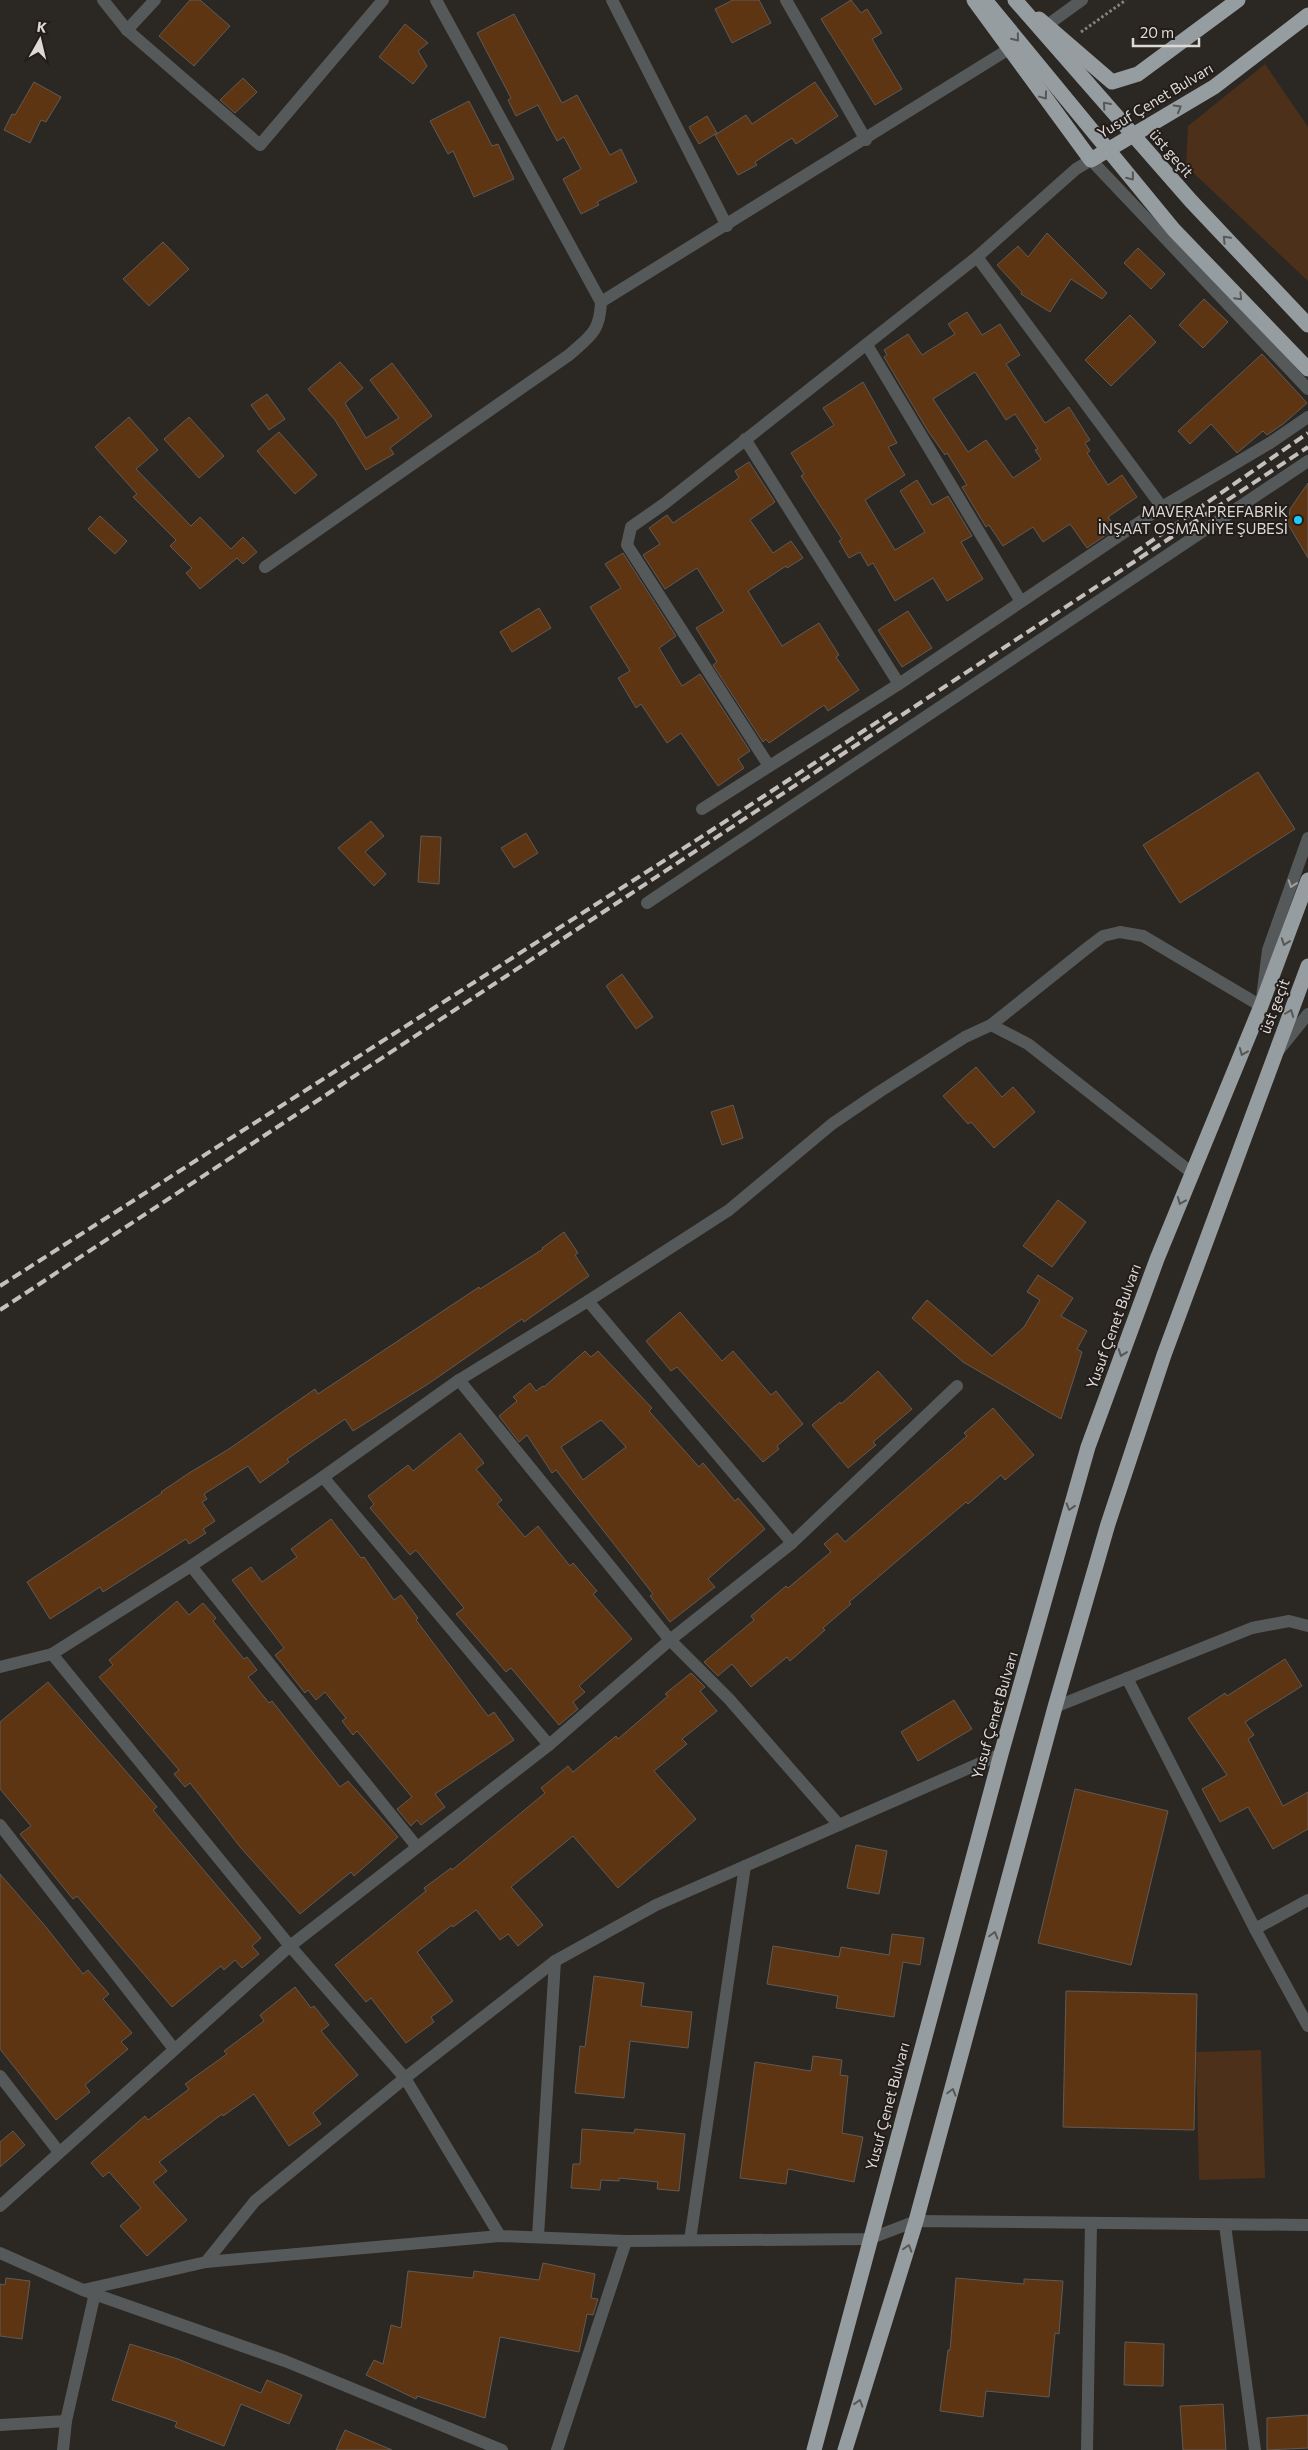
<svg xmlns="http://www.w3.org/2000/svg" width="1308" height="2450" viewBox="0 0 1308 2450" font-family="Commissioner,sans-serif">
<style>
.green{fill:#4c301a}
.building{fill:#5d3513;stroke:#605a56;fill-rule:evenodd}
.lines{fill:none;stroke-linecap:round;stroke-linejoin:round}
.path{stroke:#85827f;stroke-width:3;stroke-dasharray:2.5 2.5;stroke-linecap:butt}
.minor{stroke:#56595a;stroke-width:12}
.highway{stroke:#969da0;stroke-width:15}
.rail{stroke:#c3c0be;stroke-width:4;stroke-dasharray:10 5;stroke-linecap:butt}
.highway-bridge{stroke:#969da0;stroke-width:15}
.oneway{stroke:#565756}
.oneway2{stroke:#a09f9f}
.poi-dot{fill:#1fc9fd;stroke:#221d1a;stroke-width:2}
.labels{text-anchor:middle;dominant-baseline:central;stroke-width:4;stroke-linejoin:round;paint-order:stroke}
.street-label{font-size:15px;fill:#dcd9d7;stroke:#221d1a}
.poi-label{font-size:15px;fill:#dcd9d7;stroke:#221d1a;text-anchor:end}
</style>
<rect width="100%" height="100%" fill="#2b2723"/>
<!-- green -->
<g class="green">
<path d="M1265,64l43,63v154l-122,-115 2,-40z"/>
<path d="M1261,2050l4,128 -66,2 -3,-128z"/>
</g>
<!-- building -->
<g class="building">
<path d="M190,0h10l30,26 -36,40 -35,-30z"/>
<path d="M733,0h26l12,23 -39,20 -17,-34z"/>
<path d="M851,0l10,13 6,-4 15,24 -10,6 30,50 -27,16 -54,-86z"/>
<path d="M514,14l48,89 15,-8 33,60 11,-6 16,33 -40,20 2,3 -18,9 -18,-35 18,-10 -17,-32 -7,4 -19,-36 -22,11 -8,-16 3,-2 -34,-65z"/>
<path d="M405,24l23,19 -10,8 9,15 -14,18 -34,-27z"/>
<path d="M243,78l14,14 -22,21 -15,-13z"/>
<path d="M34,82l27,15 -15,25 -5,-2 -11,23 -26,-13 8,-16 3,1z"/>
<path d="M815,82l23,34 -42,28 -4,-6 -37,24 2,3 -19,10 -23,-40 31,-20 6,9z"/>
<path d="M469,101l23,45 6,-2 16,35 -40,18 -21,-46 -5,3 -18,-33z"/>
<path d="M707,116l10,17 -18,11 -10,-17z"/>
<path d="M1047,233l60,60 -5,6 -31,-20 -21,33 -29,-18 1,-2 -25,-27 21,-19 10,11z"/>
<path d="M163,242l26,27 -40,37 -26,-27z"/>
<path d="M1138,248l27,26 -14,15 -27,-26z"/>
<path d="M1204,299l24,23 -25,26 -24,-23z"/>
<path d="M967,312l15,23 18,-11 20,31 -14,9 39,59 24,-16 21,33 -5,3 5,8 -3,2 21,32 14,-10 15,22 -29,20 8,11 -29,20 -17,-24 -27,18 -10,-15 -30,19 -14,-21 -3,2 -24,-40 5,-2 -20,-32 -2,2 -17,-24 -44,-74 3,-2 -3,-5 24,-16 14,21 3,-2 30,-19 -7,-10zM975,372l31,48 9,-6 23,35 -3,1 6,9 -28,19 -27,-38 -18,12 -35,-53z"/>
<path d="M1130,315l26,27 -45,44 -26,-26z"/>
<path d="M1262,354l45,49 -24,21 -16,11 -4,-4 -26,22 -26,-29 -21,20 -12,-13z"/>
<path d="M340,362l23,26 -18,15 21,35 33,-20 -29,-38 22,-17 40,53 -42,32 4,6 -28,16 -31,-50 -27,-31z"/>
<path d="M863,382l34,61 -9,4 17,28 -40,25 30,50 30,-18 -25,-41 17,-11 15,25 16,-9 24,40 -11,6 22,37 -36,22 -14,-23 -38,23 -22,-38 -5,3 -8,-14 -11,6 -10,-17 3,-2 -41,-63 3,-2 -13,-21 43,-28 -11,-17z"/>
<path d="M267,394l18,25 -16,11 -18,-25z"/>
<path d="M129,417l29,33 -22,19 55,57 9,-9 31,32 12,-12 14,15 -14,12 -6,-6 -37,31 -14,-16 6,-5 -22,-22 6,-6 -43,-43 4,-3 -42,-47z"/>
<path d="M189,417l35,39 -25,22 -35,-39z"/>
<path d="M279,432l38,43 -22,19 -38,-43z"/>
<path d="M749,462l26,40 -25,18 23,33 18,-12 12,17 -16,10 -1,-2 -38,25 34,55 37,-23 20,32 -3,2 23,33 -31,21 -4,-6 -55,38 -3,-4 -3,3 -50,-77 4,-3 -21,-34 28,-17 -27,-43 -32,21 -22,-34 17,-11 -11,-16 18,-13 6,8 66,-45 -4,-7z"/>
<path d="M1308,483v75l-20,-34 2,-15z"/>
<path d="M100,516l27,25 -12,13 -27,-25z"/>
<path d="M623,553l53,83 -17,12 23,38 18,-12 50,77 -12,8 6,9 -26,18 -37,-53 -14,10 -26,-39 -5,4 -18,-30 12,-7 -40,-64 31,-19 -16,-24z"/>
<path d="M539,608l12,20 -39,24 -12,-20z"/>
<path d="M908,611l24,37 -30,19 -24,-37z"/>
<path d="M1258,772l37,57 -115,74 -37,-58z"/>
<path d="M371,821l13,15 -19,16 21,22 -12,12 -36,-38z"/>
<path d="M526,833l12,20 -24,15 -13,-20z"/>
<path d="M421,836l20,1 -2,47 -21,-2z"/>
<path d="M622,974l31,43 -17,12 -30,-43z"/>
<path d="M976,1067l26,30 11,-10 22,25 -41,36 -23,-26 -3,2 -25,-28z"/>
<path d="M733,1105l10,33 -21,7 -11,-33z"/>
<path d="M1058,1200l28,22 -34,45 -29,-21z"/>
<path d="M564,1232l14,21 -3,2 14,21 -65,46 -2,-3 -94,65 -75,47 -8,-12 -58,40 2,3 -29,21 -12,-17 -44,28 3,5 -5,3 13,19 -12,8 3,4 -17,11 -3,-5 -83,53 -3,-5 -50,32 -23,-37 135,-89 -1,-1 28,-19 40,-24 86,-60 3,5 161,-107 1,2 63,-40 -1,-1z"/>
<path d="M1038,1275l35,23 -12,18 26,15 -10,18 5,3 -21,67 -98,-57 -51,-44 15,-18 65,56 32,-29 16,-27 -13,-8z"/>
<path d="M680,1312l42,49 11,-10 38,44 5,-4 27,33 -26,22 2,3 -16,13 -86,-95 -6,4 -25,-30z"/>
<path d="M585,1351l6,6 7,-6 54,57 -3,3 50,56 4,-4 32,38 3,-3 27,31 -57,50 7,8 -45,35 -20,-26 3,-2 -97,-124 -4,3 -25,-38 -8,7 -20,-26 18,-15 -4,-4 17,-14 6,8 7,-5 1,1zM601,1420l25,27 -43,33 -22,-33z"/>
<path d="M878,1371l34,38 -39,33 3,3 -28,23 -36,-43 28,-23 1,2z"/>
<path d="M993,1408l41,47 -29,25 -4,-5 -33,29 -2,-2 -117,100 2,2 -28,24 2,2 -35,31 -3,-4 -36,30 -19,-23 -14,12 -14,-14 50,-42 -3,-4 35,-30 2,2 43,-36 -7,-8 13,-11 8,9 122,-106 -3,-3z"/>
<path d="M460,1433l24,30 -8,6 26,31 -5,4 28,33 13,-11 32,40 3,-3 24,28 -4,3 39,45 -53,47 6,6 -12,10 5,7 -19,16 -48,-57 -5,4 -50,-58 8,-6 -48,-58 -6,5 -40,-47 4,-4 -6,-8 40,-31 5,6z"/>
<path d="M331,1519l30,39 3,-1 30,43 7,-5 17,23 -2,2 72,96 6,-4 20,28 -79,54 10,13 -24,18 -4,-5 -6,6 -14,-17 15,-12 -55,-66 -4,4 -11,-14 4,-3 -21,-26 -9,8 -8,-10 -3,3 -30,-38 9,-7 -52,-68 19,-13 11,15 35,-25 -6,-8z"/>
<path d="M177,1601l12,14 14,-12 13,15 -3,3 31,38 3,-2 10,13 -9,7 21,26 3,-2 68,86 8,-6 50,56 -44,39 -3,-4 -51,42 -59,-66 -51,-65 -5,4 -11,-13 5,-4 -80,-93 14,-12 -4,-5z"/>
<path d="M1285,1659l17,27 -57,36 9,13 -6,4 35,67 25,-14v37l-35,20 -25,-42 -28,15 -18,-33 25,-14 -39,-57 37,-25 2,3z"/>
<path d="M691,1673l14,14 -5,4 17,20 -35,28 5,5 -33,27 42,48 -78,69 -45,-52 -62,51 32,38 -25,21 -10,-12 -8,6 -24,-30 -23,17 -1,-2 -35,27 36,49 -22,16 3,5 -28,21 -35,-45 -5,4 -31,-37 91,-74 -2,-3 27,-20 1,2 93,-77 -4,-5 27,-22 5,6 43,-36 2,3 50,-43 -3,-2z"/>
<path d="M48,1682l109,125 -4,3 108,128 -9,8 7,8 -17,14 -7,-8 -11,10 -3,-4 -49,41 -95,-111 -4,3 -53,-65 11,-8 -31,-37v-67z"/>
<path d="M954,1700l18,29 -54,32 -17,-29z"/>
<path d="M1075,1789l93,22 -37,154 -93,-22z"/>
<path d="M856,1845l31,6 -8,43 -32,-6z"/>
<path d="M0,1874l46,53 37,47 5,-4 21,24 -6,5 29,34 -11,9 7,7 -43,36 5,7 -34,28 -56,-71z"/>
<path d="M892,1934l32,4 -4,27 -17,-3 -9,55 -58,-9 2,-12 -71,-12 6,-38 66,11 2,-10 48,8z"/>
<path d="M594,1976l50,7 -3,23 51,6 -4,36 -58,-7 -6,57 -49,-5 5,-47 5,1z"/>
<path d="M295,1987l16,21 3,-2 15,19 -8,6 37,44 -45,38 8,11 -32,22 -35,-52 -31,22 -1,-2 -63,48 8,9 -14,11 34,38 -40,36 -27,-30 21,-18 -32,-36 -6,5 -12,-14 54,-47 3,4 41,-31 -4,-5 42,-30 -3,-3 40,-30 -4,-6z"/>
<path d="M1066,1991l131,3 -3,136 -131,-3z"/>
<path d="M813,2056l29,4 -2,15 8,1 -6,57 21,4 -9,45 -66,-13 -2,15 -46,-6 15,-116 56,9z"/>
<path d="M582,2129l52,4 1,-4 50,5 -6,57 -22,-2 1,-7 -39,-4v3l-18,-1 -1,10 -29,-2 2,-24h7z"/>
<path d="M13,2131l12,14 -25,22v-25z"/>
<path d="M543,2263l52,11 -4,24 7,1 -5,16 -6,-1 -8,38 -79,-15 -15,81 -68,-22 -1,3 -50,-24 8,-15 9,4 8,-39 10,3 7,-57 65,7 1,-7 65,9z"/>
<path d="M6,2278l24,3 -8,58 -22,-3v-52l5,1z"/>
<path d="M956,2278l68,6v-5l39,2 -4,53 -4,-1 -6,64 -63,-6 -3,26 -43,-6 8,-61h2z"/>
<path d="M1125,2342l39,2 -1,42 -39,-1z"/>
<path d="M130,2344l48,15 83,34 6,-13 35,15 -13,29 -48,-20 -17,42 -49,-19 2,-5 -65,-22z"/>
<path d="M1223,2404l3,46h-43l-3,-44z"/>
<path d="M1308,2415v33l-41,2v-32z"/>
<path d="M345,2430l47,20h-56z"/>
</g>
<g class="lines">
<!-- path -->
<path class="path" d="M1081,32l45,-32"/>
<!-- minor -->
<g class="minor">
<path d="M103,0l24,30 133,115 123,-145"/>
<path d="M612,0l115,226"/>
<path d="M786,0l80,140"/>
<path d="M1046,26l36,-26"/>
<path d="M127,30l28,-30"/>
<path d="M977,257l185,250"/>
<path d="M601,302l408,-253"/>
<path d="M867,345l153,255"/>
<path d="M745,439l154,245"/>
<path d="M265,567l304,-212c21,-19 31,-23 32,-53l-165,-302"/>
<path d="M769,766l-142,-221 4,-18 33,-23 313,-247 99,-88 15,-9 217,229"/>
<path d="M702,809l197,-125 263,-177 108,-64 38,-26"/>
<path d="M647,903l661,-442"/>
<path d="M991,1025l95,-76 17,-13 17,-4 23,4 118,70 7,-56 40,-112"/>
<path d="M1279,1050l29,-36"/>
<path d="M588,1301l204,242"/>
<path d="M459,1380l211,260 59,59 110,126"/>
<path d="M323,1477l226,268"/>
<path d="M191,1566l226,281"/>
<path d="M52,1654l238,292 115,132 95,158"/>
<path d="M0,1667l52,-13 139,-88 132,-89 136,-97 129,-79 141,-91 103,-86 47,-32 86,-55 26,-12 37,19 164,129"/>
<path d="M1127,1678l128,251 53,97"/>
<path d="M1055,1707l197,-79 37,-7 19,5"/>
<path d="M0,1825l174,224"/>
<path d="M1255,1929l53,-29"/>
<path d="M0,2076l59,76"/>
<path d="M0,2206l290,-260 259,-201 121,-105 122,-97 165,-157"/>
<path d="M1225,2225l30,225"/>
<path d="M538,2236l17,-275"/>
<path d="M690,2240l55,-374"/>
<path d="M0,2253l83,37 202,71 217,89"/>
<path d="M206,2262l49,-61 150,-123 150,-117 101,-56 345,-151"/>
<path d="M83,2290l123,-28 294,-26 126,5 243,-2 47,-18 392,4"/>
<path d="M0,2425l66,-4"/>
<path d="M63,2450l3,-29 29,-128"/>
<path d="M557,2450l69,-209"/>
<path d="M1087,2450l4,-227"/>
</g>
<!-- highway -->
<g class="highway">
<path d="M974,0l117,160 123,-73 94,-72"/>
<path d="M1039,19l73,63 26,-8 100,-74"/>
<path d="M814,2450l187,-696 87,-307 69,-188 104,-253 47,-126"/>
<path d="M845,2450l71,-229 139,-514 53,-183 56,-169 144,-389"/>
</g>
<!-- rail -->
<g class="rail">
<path d="M1134,553l174,-120"/>
<path d="M0,1286l712,-456 182,-119"/>
<path d="M0,1310l1308,-863"/>
</g>
<!-- highway-bridge -->
<g class="highway-bridge">
<path d="M985,0l189,230 134,139"/>
<path d="M1015,0l176,201 117,124"/>
</g>
</g>
<!-- one-way arrows -->
<defs><path id="oneway-chevron" d="M-2-3.5L2.5 0L-2 3.5" fill="none" stroke-width="1.6" stroke-linecap="round" stroke-linejoin="round" transform="scale(1.25)"/></defs>
<g class="oneway">
<use href="#oneway-chevron" transform="translate(1016 38) rotate(51)"/>
<use href="#oneway-chevron" transform="translate(1044 96) rotate(53)"/>
<use href="#oneway-chevron" transform="translate(1106 105) rotate(-131)"/>
<use href="#oneway-chevron" transform="translate(1178 108) rotate(-30)"/>
<use href="#oneway-chevron" transform="translate(1131 177) rotate(51)"/>
<use href="#oneway-chevron" transform="translate(1226 239) rotate(-134)"/>
<use href="#oneway-chevron" transform="translate(1239 297) rotate(46)"/>
<use href="#oneway-chevron" transform="translate(1285 942) rotate(110)"/>
<use href="#oneway-chevron" transform="translate(1290 1013) rotate(-69)"/>
<use href="#oneway-chevron" transform="translate(1243 1052) rotate(112)"/>
<use href="#oneway-chevron" transform="translate(1181 1201) rotate(112)"/>
<use href="#oneway-chevron" transform="translate(1122 1353) rotate(110)"/>
<use href="#oneway-chevron" transform="translate(1070 1507) rotate(107)"/>
<use href="#oneway-chevron" transform="translate(994 1935) rotate(-75)"/>
<use href="#oneway-chevron" transform="translate(952 2092) rotate(-74)"/>
<use href="#oneway-chevron" transform="translate(908 2248) rotate(-73)"/>
<use href="#oneway-chevron" transform="translate(859 2403) rotate(-73)"/>
</g>
<use class="oneway2" href="#oneway-chevron" transform="translate(1292 884) rotate(109)"/>
<!-- markers -->
<circle class="poi-dot" cx="1298" cy="520" r="5"/>
<g class="labels">
<!-- street labels -->
<g class="street-label">
<text transform="translate(1155 100) rotate(-31)">Yusuf Çenet Bulvarı</text>
<text transform="translate(1172 153) rotate(49)">üst geçit</text>
<text transform="translate(1274 1006) rotate(-69)">üst geçit</text>
<text transform="translate(1113 1326) rotate(-70)">Yusuf Çenet Bulvarı</text>
<text transform="translate(994 1715) rotate(-74)">Yusuf Çenet Bulvarı</text>
<text transform="translate(887 2106) rotate(-75)">Yusuf Çenet Bulvarı</text>
</g>
<!-- poi labels -->
<g class="poi-label">
<text x="1288" y="511">MAVERA PREFABRİK<tspan x="1288" dy="17">İNŞAAT OSMANİYE ŞUBESİ</tspan></text>
</g>
</g>
<!-- north arrow -->
<g transform="translate(40 40) rotate(8)" stroke="#221d1a" stroke-width="4" paint-order="stroke">
<path d="M0-4L9 19L0 12L-9 19Z" fill="#dcd9d7"/>
<text y="-8" font-size="14" font-weight="bold" text-anchor="middle" fill="#dcd9d7">K</text>
</g>
<!-- scale -->
<path d="M1133 38v8h66v-8" fill="none" stroke="#dcd9d7" stroke-width="2.5"/>
<text x="1140" y="38" font-size="15" fill="#dcd9d7" stroke="#221d1a" stroke-width="4" paint-order="stroke">20 m</text>
</svg>
